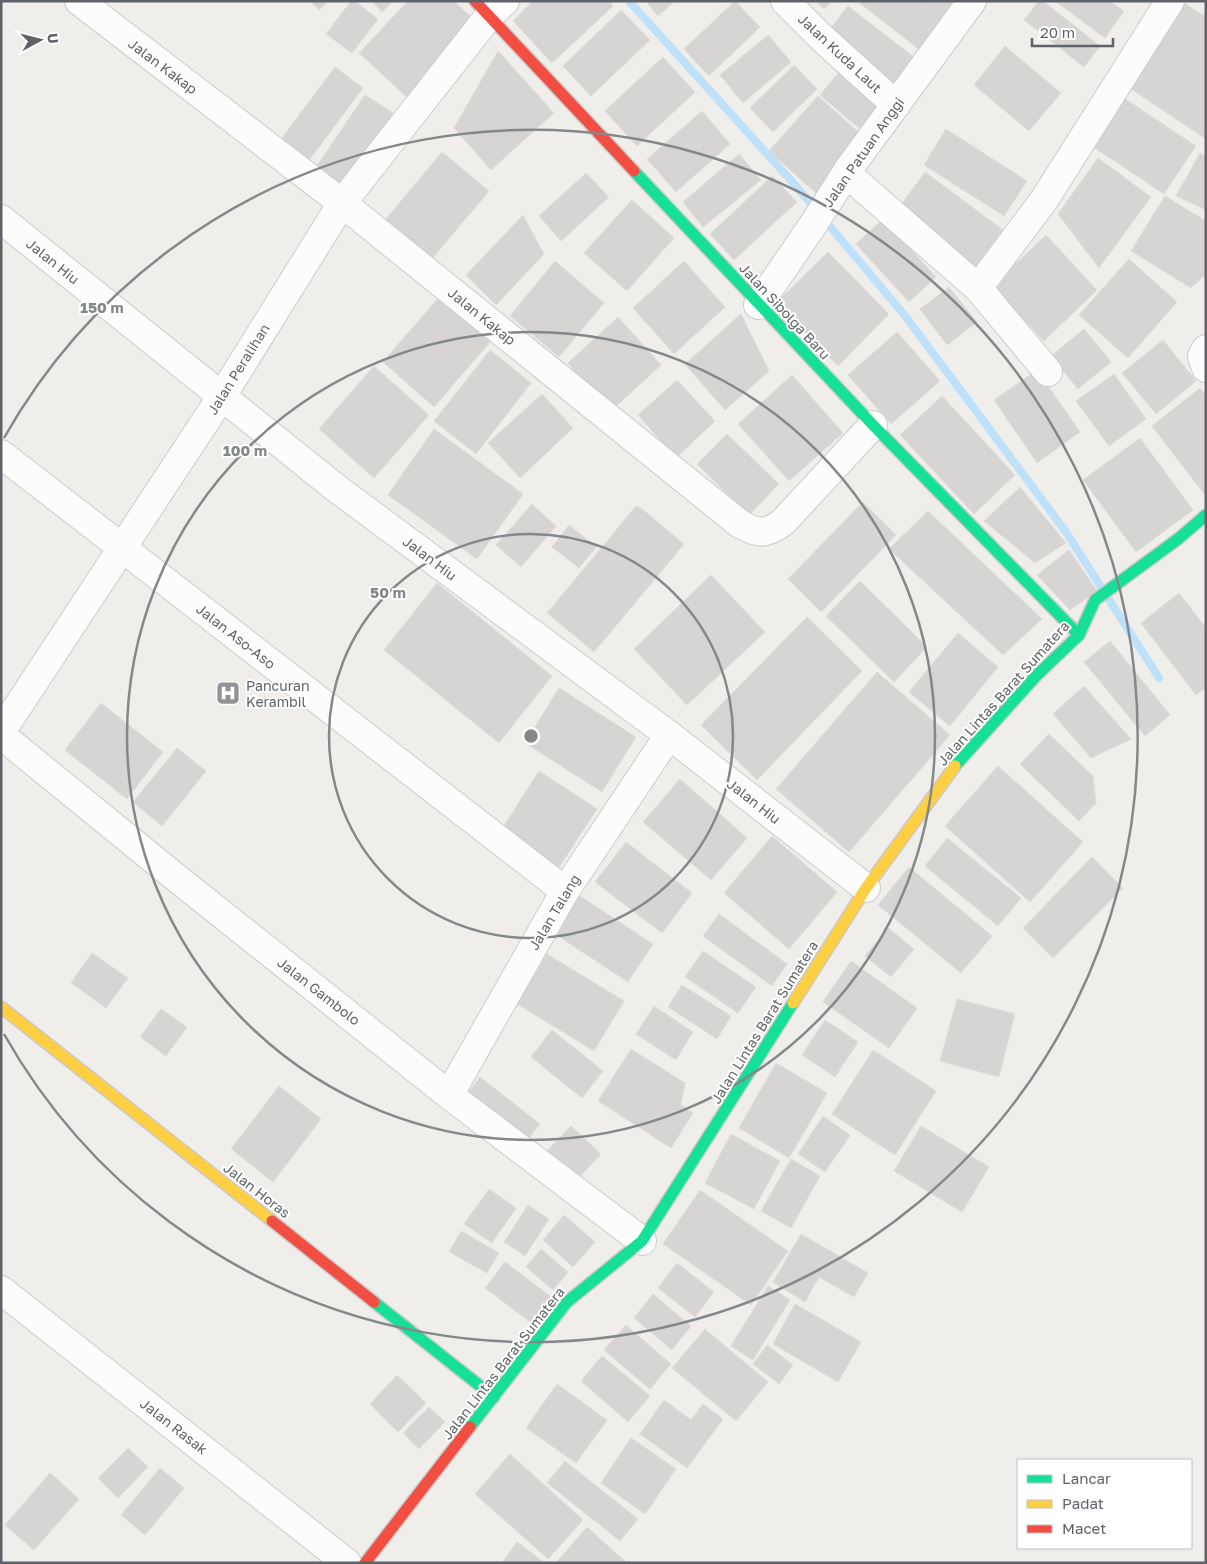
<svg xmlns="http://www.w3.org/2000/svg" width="1207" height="1564" viewBox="0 0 1207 1564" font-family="'Golos Text',sans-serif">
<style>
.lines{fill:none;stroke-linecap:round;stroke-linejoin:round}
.stream{stroke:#bfe0f9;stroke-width:8}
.building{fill:#d6d5d3;stroke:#deddd9}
.street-casing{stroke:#cbcccc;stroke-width:30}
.fast-casing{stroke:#cacacb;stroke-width:14}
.slow-casing{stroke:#cacacb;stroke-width:14}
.jam-casing{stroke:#cacacb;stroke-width:14}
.street{stroke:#fdfcfc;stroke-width:28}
.fast{stroke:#16e098;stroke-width:11}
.slow{stroke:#ffcf43;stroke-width:11}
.jam{stroke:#f24e42;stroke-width:11}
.ring{fill:none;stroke:#84888a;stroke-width:2.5}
.labels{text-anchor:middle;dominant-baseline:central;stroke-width:4;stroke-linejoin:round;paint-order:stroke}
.street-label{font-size:14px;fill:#5f6368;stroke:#fff}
.poi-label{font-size:14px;fill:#5f6368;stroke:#fff;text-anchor:start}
.centre{fill:#84888a;stroke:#fff;stroke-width:2.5}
.ring-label{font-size:15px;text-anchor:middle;font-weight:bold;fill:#84888a;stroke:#fff;stroke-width:4;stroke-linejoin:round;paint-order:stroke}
</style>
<rect width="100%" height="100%" fill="#efeeea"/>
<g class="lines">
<!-- stream -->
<path class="stream" d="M629,1l167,185 110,131 160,215 93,146"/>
</g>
<!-- building -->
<g class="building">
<path d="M310,1h18l-9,9z"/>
<path d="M351,1h4l23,18 -26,34 -26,-19z"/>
<path d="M372,1h21l-11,11z"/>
<path d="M408,1h46l23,22 -69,75 -49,-45z"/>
<path d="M533,1h76l4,5 -61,57 -39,-42z"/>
<path d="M646,1h29l-17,15z"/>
<path d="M735,1l25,26 -51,49 -25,-27z"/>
<path d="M816,1h16l-8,8z"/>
<path d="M857,1h56l29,23 -21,27z"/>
<path d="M913,1h46l-17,23z"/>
<path d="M1039,1h4l57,45 -16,21 -60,-47z"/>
<path d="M1055,1h55l14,10 -19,27z"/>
<path d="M1181,1l25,16v122l-81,-54z"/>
<path d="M848,6l67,52 -21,27 -67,-52z"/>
<path d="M621,10l29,30 -59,56 -28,-30z"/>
<path d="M768,35l23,27 -48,41 -23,-28z"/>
<path d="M1005,46l56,47 -32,38 -55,-46z"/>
<path d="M498,51l56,62 -63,57 -37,-42z"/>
<path d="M663,57l32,35 -58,54 -32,-35z"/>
<path d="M794,65l23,24 -44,43 -23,-24z"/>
<path d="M844,66l47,40 -24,29 -47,-40z"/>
<path d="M335,67l28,21 -56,75 -28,-21z"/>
<path d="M365,95l28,18 -53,79 -28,-19z"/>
<path d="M818,96l48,43 -49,55 -48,-43z"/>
<path d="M1124,98l72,48 -32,48 -72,-48z"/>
<path d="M702,111l28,33 -54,48 -29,-33z"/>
<path d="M946,129l81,52 -23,35 -80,-51z"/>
<path d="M442,152l47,39 -58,69 -46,-40z"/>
<path d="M1200,153l6,3v54l-30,-14z"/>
<path d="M739,154l22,26 -58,47 -20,-25z"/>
<path d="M1098,158l53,39 -52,71 -41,-54z"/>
<path d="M925,172l78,58 -27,37 -78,-58z"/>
<path d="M586,173l23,24 -48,44 -22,-25z"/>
<path d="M772,176l25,26 -63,58 -24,-26z"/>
<path d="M1165,196l41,25v53l-15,14 -60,-37z"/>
<path d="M632,200l42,38 -47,53 -43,-38z"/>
<path d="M523,215l21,39 -48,51 -30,-30z"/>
<path d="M883,219l53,58 -27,25 -53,-58z"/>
<path d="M1046,235l51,55 -53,51 -52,-55z"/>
<path d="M828,252l61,62 -51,52 -62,-63z"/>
<path d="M1129,259l48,43 -49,56 -49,-43z"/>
<path d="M555,261l49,42 -45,54 -49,-41z"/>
<path d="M684,261l41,46 -51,47 -41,-46z"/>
<path d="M949,287l28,35 -30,23 -27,-36z"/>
<path d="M440,296l51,45 -57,66 -51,-45z"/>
<path d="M741,314l28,57 -44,39 -40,-46z"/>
<path d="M618,317l43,48 -50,46 -43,-48z"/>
<path d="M1084,329l27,33 -33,27 -27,-33z"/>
<path d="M897,332l43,49 -49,43 -43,-49z"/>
<path d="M1163,340l33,41 -40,33 -34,-41z"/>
<path d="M490,350l41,33 -55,71 -42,-33z"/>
<path d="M374,366l55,49 -55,63 -55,-49z"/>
<path d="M1037,370l43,62 -43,31 -43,-63z"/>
<path d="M1114,374l32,45 -37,27 -33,-45z"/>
<path d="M792,375l51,58 -54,48 -51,-57z"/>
<path d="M677,380l38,41 -39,37 -38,-43z"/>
<path d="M1200,388l6,8 -1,99 -53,-69z"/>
<path d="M542,394l31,34 -53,50 -32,-35z"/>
<path d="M942,396l73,79 -41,39 -74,-79z"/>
<path d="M434,429l89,65 -46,65 -89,-64z"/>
<path d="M727,434l52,50 -30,31 -52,-51z"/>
<path d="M1140,438l53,72 -57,42 -53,-72z"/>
<path d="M1020,487l46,56 -31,20 -51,-42z"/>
<path d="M863,502l33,33 -75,77 -33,-33z"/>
<path d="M532,504l24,22 -35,41 -25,-22z"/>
<path d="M636,506l5,2 43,36 -90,108 -47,-39z"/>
<path d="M928,511l114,108 -39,36 -114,-106z"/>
<path d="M569,525l27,22 -17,21 -27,-21z"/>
<path d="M1069,550l28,41 -27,19 -33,-35z"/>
<path d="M711,575l54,57 -78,73 -53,-56z"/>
<path d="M860,581l67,66 -33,35 -68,-66z"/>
<path d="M437,583l115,93 -53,67 -115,-93z"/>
<path d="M1179,593l27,35v59l-10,8 -55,-72z"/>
<path d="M807,617l55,54 -105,109 -56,-55z"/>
<path d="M958,633l40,34 -48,59 -41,-34z"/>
<path d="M1110,641l60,74 -25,21 -61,-74z"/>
<path d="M877,672l73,63 -101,117 -73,-63z"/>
<path d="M1084,686l47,53 -40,19 -38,-44z"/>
<path d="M559,688l77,49 -34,55 -77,-49z"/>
<path d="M101,703l62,49 -36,47 -62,-49z"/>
<path d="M1049,734l44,42 3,27 -17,18 -59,-57z"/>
<path d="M177,748l29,23 -44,55 -29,-24z"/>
<path d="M998,766l85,76 -53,60 -85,-76z"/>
<path d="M539,771l58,38 -39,60 -58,-37z"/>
<path d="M680,779l67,59 -36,42 -68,-58z"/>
<path d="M772,836l65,56 -48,57 -65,-56z"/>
<path d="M947,838l74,60 -23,28 -73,-60z"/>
<path d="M626,842l66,51 -30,40 -67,-51z"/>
<path d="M1092,857l31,31 -70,70 -30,-30z"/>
<path d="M909,867l83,69 -31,37 -83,-68z"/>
<path d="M577,894l76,50 -25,38 -76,-50z"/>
<path d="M719,914l68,50 -15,22 -69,-50z"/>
<path d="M888,928l26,21 -23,28 -26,-21z"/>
<path d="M703,951l53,36 -18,26 -53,-36z"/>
<path d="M92,953l36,25 -22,30 -35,-25z"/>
<path d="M547,954l77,47 -30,50 -77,-47z"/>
<path d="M851,961l66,47 -28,40 -66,-46z"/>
<path d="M682,985l49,31 -14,23 -49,-32z"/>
<path d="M957,999l58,15 -16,63 -59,-16z"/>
<path d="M654,1006l39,26 -17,28 -40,-26z"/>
<path d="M161,1009l26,18 -21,29 -26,-19z"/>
<path d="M825,1020l33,22 -23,35 -33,-22z"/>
<path d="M552,1030l51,41 -21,27 -51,-41z"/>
<path d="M631,1049l54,34 -4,22 12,8 -22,35 -73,-47z"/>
<path d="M873,1050l63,41 -41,64 -63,-41z"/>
<path d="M776,1063l51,30 -38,65 -50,-30z"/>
<path d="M480,1077l60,47 -16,20 -59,-47z"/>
<path d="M279,1086l42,33 -48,63 -42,-33z"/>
<path d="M823,1116l27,19 -25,37 -27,-18z"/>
<path d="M571,1126l30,28 -27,29 -30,-29z"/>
<path d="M921,1126l68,41 -27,45 -68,-41z"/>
<path d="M731,1134l49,27 -26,48 -49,-26z"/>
<path d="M791,1159l29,17 -29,52 -30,-17z"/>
<path d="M489,1189l27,19 -24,35 -28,-19z"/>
<path d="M700,1190l88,61 -37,54 -88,-61z"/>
<path d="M528,1205l21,14 -24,37 -21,-14z"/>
<path d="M564,1215l31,27 -22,25 -30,-27z"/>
<path d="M461,1231l38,22 -12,20 -38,-21z"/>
<path d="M801,1234l67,39 -14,24 -35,-20 -14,25 -32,-20z"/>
<path d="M541,1249l27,23 -15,18 -27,-23z"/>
<path d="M505,1262l49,37 -20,26 -49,-37z"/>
<path d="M677,1263l37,29 -19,25 -37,-29z"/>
<path d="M768,1286l22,14 -37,60 -22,-14z"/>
<path d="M653,1294l38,32 -19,24 -38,-32z"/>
<path d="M795,1304l66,38 -23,40 -65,-38z"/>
<path d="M626,1325l45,39 -21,25 -46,-39z"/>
<path d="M705,1329l63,53 -32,39 -64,-53z"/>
<path d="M767,1345l26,20 -14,19 -26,-20z"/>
<path d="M602,1356l48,40 -22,26 -47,-41z"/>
<path d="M397,1375l29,28 -28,29 -28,-28z"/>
<path d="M557,1384l50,36 -31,43 -50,-35z"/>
<path d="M664,1400l27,20 12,-16 20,15 -36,49 -47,-34z"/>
<path d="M429,1407l16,15 -26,27 -16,-16z"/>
<path d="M631,1438l45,31 -31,45 -44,-31z"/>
<path d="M128,1448l20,19 -30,31 -20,-20z"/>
<path d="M510,1454l73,66 -35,39 -73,-65z"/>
<path d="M565,1461l73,58 -18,22 -73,-58z"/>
<path d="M160,1468l24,20 -39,47 -24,-20z"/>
<path d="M50,1473l29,26 -45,51 -29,-25z"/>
<path d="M587,1527l40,36h-71z"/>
<path d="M517,1542l28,21h-43z"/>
</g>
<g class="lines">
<!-- street casing -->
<g class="street-casing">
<g id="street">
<path d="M79,1l263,202 398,321c18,10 26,11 43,-2l90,-97"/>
<path d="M785,1l38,38 73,66"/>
<path d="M846,173l132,115 70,84"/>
<path d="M1,219l335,269 333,247 197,153"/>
<path d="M978,288l66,-88 126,-199"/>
<path d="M758,305l55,-80 37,-58 122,-166"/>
<path d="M1206,349l-4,7 4,12"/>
<path d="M1,454l564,437"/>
<path d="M1,732l221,-336 120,-193 147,-187 16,-15"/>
<path d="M1,735l178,145 270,215 193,146"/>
<path d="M449,1095l116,-204 104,-156"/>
<path d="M1,1290l346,273"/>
</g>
</g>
<!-- fast casing -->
<g class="fast-casing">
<g id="fast">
<path d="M634,171l239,254 206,210"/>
<path d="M955,766l81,-90 43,-41 16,-35 83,-61 28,-24"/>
<path d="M374,1302l120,95"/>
<path d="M470,1427l97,-125 75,-61 151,-238"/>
</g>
</g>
<!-- slow casing -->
<g class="slow-casing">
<g id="slow">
<path d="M793,1003l73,-115 89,-122"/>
<path d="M1,1007l271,214"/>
</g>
</g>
<!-- jam casing -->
<g class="jam-casing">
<g id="jam">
<path d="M475,1l159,170"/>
<path d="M272,1221l102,81"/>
<path d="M365,1563l105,-136"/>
</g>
</g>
<!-- street -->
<use href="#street" class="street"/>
<!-- fast -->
<use href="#fast" class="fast"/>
<!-- slow -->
<use href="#slow" class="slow"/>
<!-- jam -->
<use href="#jam" class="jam"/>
</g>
<!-- distance rings -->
<g class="ring">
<circle cx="531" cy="736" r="202"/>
<circle cx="531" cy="736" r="404"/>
<path d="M4 438A606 606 0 1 1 4 1034"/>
</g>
<!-- icons -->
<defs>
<g id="hospital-square" transform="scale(1.25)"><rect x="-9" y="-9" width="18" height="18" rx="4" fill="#919496" stroke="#fff"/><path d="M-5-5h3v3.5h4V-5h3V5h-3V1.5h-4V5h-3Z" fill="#fff"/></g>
</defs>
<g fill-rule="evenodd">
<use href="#hospital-square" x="228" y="693"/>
</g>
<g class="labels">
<!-- street labels -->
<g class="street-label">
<text transform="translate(840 53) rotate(43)">Jalan Kuda Laut</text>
<text transform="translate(163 66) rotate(37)">Jalan Kakap</text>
<text transform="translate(863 152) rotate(-55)">Jalan Patuan Anggi</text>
<text transform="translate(53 261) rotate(39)">Jalan Hiu</text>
<text transform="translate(785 311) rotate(47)">Jalan Sibolga Baru</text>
<text transform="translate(482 316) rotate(39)">Jalan Kakap</text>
<text transform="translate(238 369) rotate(-58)">Jalan Peralihan</text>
<text transform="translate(430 558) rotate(37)">Jalan Hiu</text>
<text transform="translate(236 636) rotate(38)">Jalan Aso-Aso</text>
<text transform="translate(1003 693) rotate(-48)">Jalan Lintas Barat Sumatera</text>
<text transform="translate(754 801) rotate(38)">Jalan Hiu</text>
<text transform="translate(554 912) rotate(-59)">Jalan Talang</text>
<text transform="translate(319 991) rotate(38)">Jalan Gambolo</text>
<text transform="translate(764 1022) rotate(-58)">Jalan Lintas Barat Sumatera</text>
<text transform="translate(257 1190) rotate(38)">Jalan Horas</text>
<text transform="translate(503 1363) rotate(-52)">Jalan Lintas Barat Sumatera</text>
<text transform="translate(174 1426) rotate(38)">Jalan Rasak</text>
</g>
<!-- poi labels -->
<g class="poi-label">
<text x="246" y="685">Pancuran<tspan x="246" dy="16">Kerambil</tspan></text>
</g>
</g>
<circle cx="531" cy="736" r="8" class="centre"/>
<g class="ring-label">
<text x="102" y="313">150 m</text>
<text x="245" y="456">100 m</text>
<text x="388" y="598">50 m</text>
</g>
<!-- border -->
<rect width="1207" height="1564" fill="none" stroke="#5f6368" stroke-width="5"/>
<!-- legend -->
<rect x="1017" y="1459" width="175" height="90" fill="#ffffff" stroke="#bfc1c3"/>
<rect x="1027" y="1475" width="25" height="8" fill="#16e098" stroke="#bfc1c3"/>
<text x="1062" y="1484" font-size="15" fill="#5f6368">Lancar</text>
<rect x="1027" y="1500" width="25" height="8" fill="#ffcf43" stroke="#bfc1c3"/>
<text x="1062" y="1509" font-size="15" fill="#5f6368">Padat</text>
<rect x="1027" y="1525" width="25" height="8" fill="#f24e42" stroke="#bfc1c3"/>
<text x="1062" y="1534" font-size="15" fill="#5f6368">Macet</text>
<!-- north arrow -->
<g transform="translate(40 40) rotate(83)" stroke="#ffffff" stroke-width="4" paint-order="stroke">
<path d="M0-4L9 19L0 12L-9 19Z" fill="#5f6368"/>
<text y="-8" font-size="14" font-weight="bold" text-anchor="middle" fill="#5f6368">U</text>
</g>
<!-- scale -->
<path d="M1032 38v8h81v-8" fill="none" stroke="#5f6368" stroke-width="2.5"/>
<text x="1040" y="38" font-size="15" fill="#5f6368" stroke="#ffffff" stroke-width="4" paint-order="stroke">20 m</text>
</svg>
